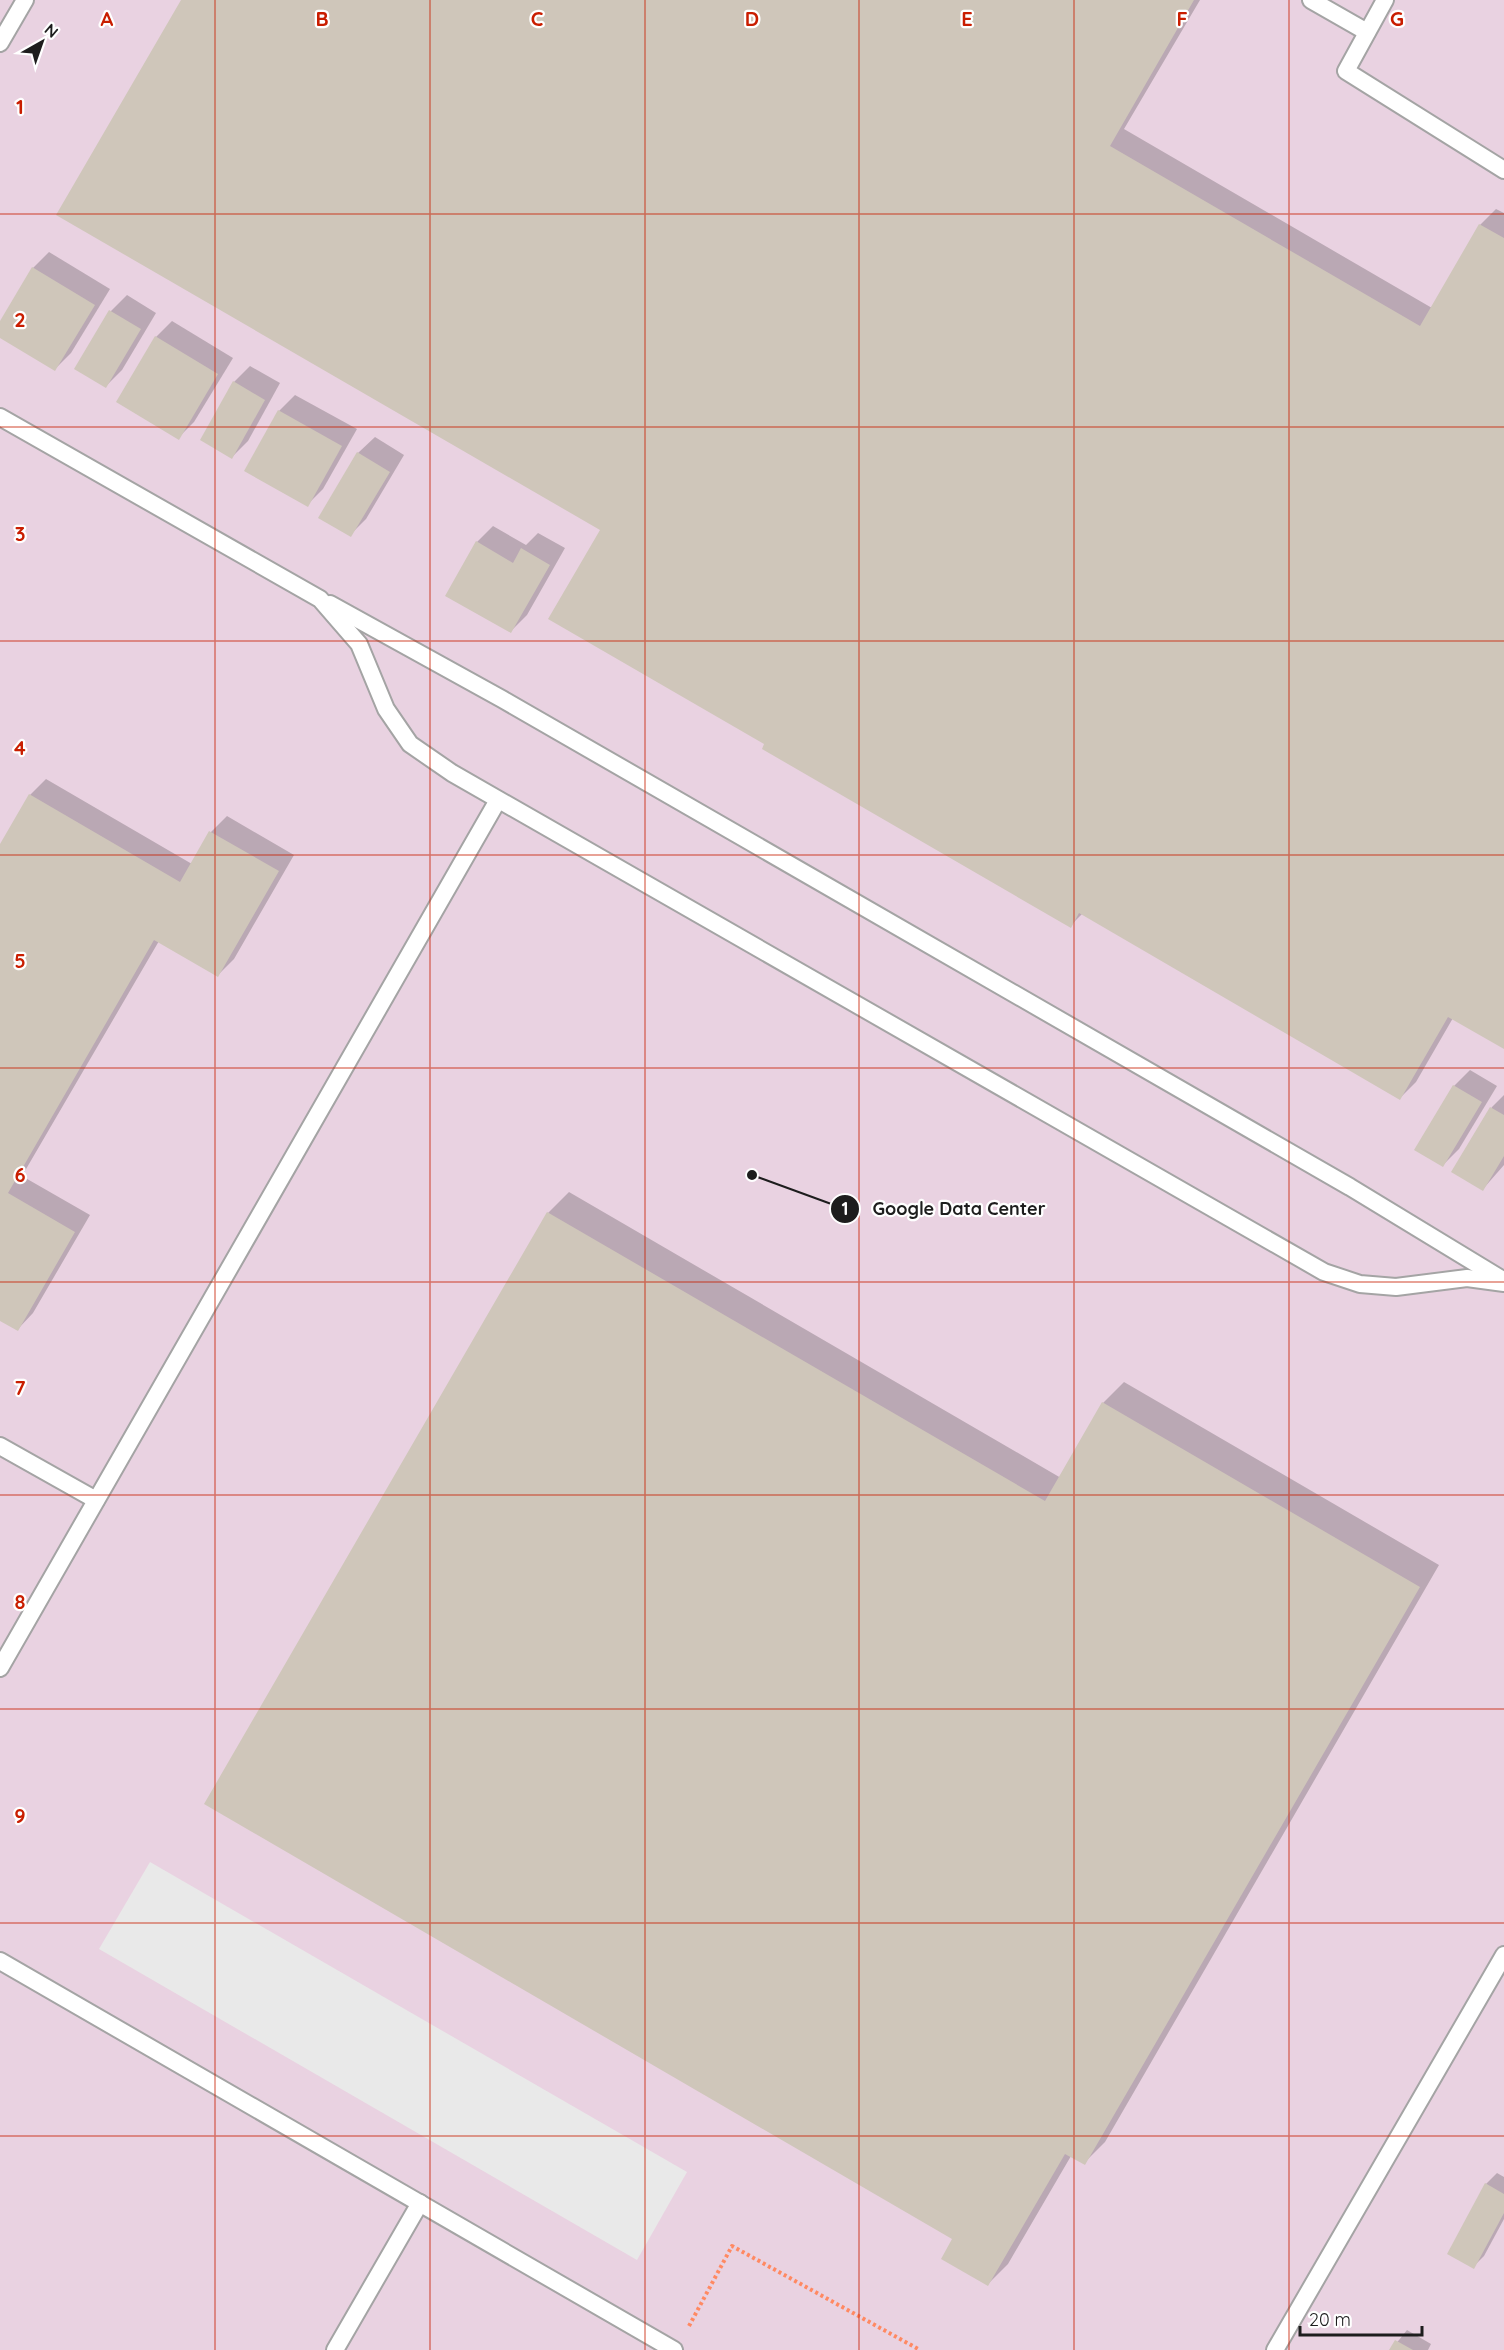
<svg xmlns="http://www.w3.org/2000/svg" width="1504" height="2350" viewBox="0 0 1504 2350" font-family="Quicksand,sans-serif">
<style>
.industrial{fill:#e9d2e1}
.parking{fill:#e9e9e9}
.shadow{fill:#0003}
.building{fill:#cfc6ba}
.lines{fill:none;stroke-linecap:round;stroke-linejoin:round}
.lane-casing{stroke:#a4a4a4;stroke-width:20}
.path{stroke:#ff8962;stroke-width:4;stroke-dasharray:3 3;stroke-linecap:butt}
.lane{stroke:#fff;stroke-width:16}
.grid{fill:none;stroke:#c91d00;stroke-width:1.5;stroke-opacity:0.55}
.grid-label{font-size:20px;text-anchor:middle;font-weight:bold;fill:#c91d00;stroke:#fff;stroke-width:4.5;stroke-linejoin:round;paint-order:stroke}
.leader{fill:none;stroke:#1d1d1d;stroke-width:2}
.callout-dot{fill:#1d1d1d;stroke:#fff;stroke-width:2}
.mark-label{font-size:18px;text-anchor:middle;font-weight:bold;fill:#fff}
.callout-label{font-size:18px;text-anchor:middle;font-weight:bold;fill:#1d1d1d;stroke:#fff;stroke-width:4.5;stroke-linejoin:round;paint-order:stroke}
</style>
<rect width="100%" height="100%" fill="#efece1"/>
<!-- industrial -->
<rect class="industrial" x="0" y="0" width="1504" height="2350"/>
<!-- parking -->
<path class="parking" d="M150,1862l537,310 -50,88 -538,-311z"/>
<!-- shadow -->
<g class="shadow">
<path d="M183,0h1017l-76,129 308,179 48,-83 16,-16 8,4v834l-51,-29 -37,64 -16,16 -317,-185 -13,13 -304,-182 -164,-214z"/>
<path d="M49,252l61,37 -39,64 -16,16 -55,-32v-13l33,-56z"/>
<path d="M127,295l29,18 -34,57 -16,16 5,-75z"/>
<path d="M172,321l61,37 -39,64 -16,16 -22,-101z"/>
<path d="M250,366l30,17 -32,58 -16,16 2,-75z"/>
<path d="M295,395l62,34 -34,60 -16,16 -61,-35 33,-59z"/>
<path d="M375,437l29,18 -38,64 -16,16 8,-82z"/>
<path d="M493,526l33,19 12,-12 27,15 -38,67 -16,16 -34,-89z"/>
<path d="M46,779l146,85 19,-32 16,-16 67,39 -60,104 -16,16 -59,-34 -137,235 68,39 -57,98 -16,17 -17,-11v-472l30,-52z"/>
<path d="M1470,1070l27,16 -38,63 -16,16 11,-79z"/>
<path d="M1504,1095v70l-21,24 -29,-17 38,-65z"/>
<path d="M569,1192l492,286 42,-75 21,-21 315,183 -334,577 -21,21 -13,-7 -63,108 -20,20 -34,-46 -406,-1025z"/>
<path d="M1497,2173l7,4v42l-20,37 -11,11 13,-83z"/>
<path d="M1407,2330l24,14 -3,6h-37z"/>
</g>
<!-- building -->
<g class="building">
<path d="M181,0h1013l-84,146 310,180 59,-102 25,14v811l-56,-32 -48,83 -321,-187 -8,15 -309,-179 2,-5 -216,-125 52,-89 -544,-315z"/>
<path d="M32,267l63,38 -40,66 -55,-33v-17z"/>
<path d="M109,310l32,19 -35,59 -32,-19z"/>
<path d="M155,336l63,38 -39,66 -63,-38z"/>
<path d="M233,381l32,19 -33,59 -32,-19z"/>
<path d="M278,410l64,36 -34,61 -64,-36z"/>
<path d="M357,452l33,20 -39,65 -33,-19z"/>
<path d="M476,541l37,22 8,-15 29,17 -39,68 -66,-37z"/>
<path d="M29,794l151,88 29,-51 70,40 -61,106 -64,-37 -146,253 67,39 -57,99 -18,-10v-477z"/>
<path d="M1453,1085l29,17 -39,65 -29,-17z"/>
<path d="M1490,1107l14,8v41l-21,35 -32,-19z"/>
<path d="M547,1212l498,289 57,-99 318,185 -335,578 -20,-11 -77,132 -47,-27 11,-20 -748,-435z"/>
<path d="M1485,2183l19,11v19l-30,56 -27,-15z"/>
<path d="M1395,2340l18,10h-24z"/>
</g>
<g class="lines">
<!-- lane casing -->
<g class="lane-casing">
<g id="lane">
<path d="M1311,0l56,32"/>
<path d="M1385,0l-39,71 158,99"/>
<path d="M0,43l25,-43"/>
<path d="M0,417l320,182 39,45 27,65 24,35 42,29 872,499 36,12 36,3 71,-9 37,5"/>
<path d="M330,604l172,95 848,488 153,93"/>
<path d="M0,1446l96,54"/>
<path d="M0,1668l498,-868"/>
<path d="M0,1961l674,389"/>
<path d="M335,2350l85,-147"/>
<path d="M1275,2350l229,-395"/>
</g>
</g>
<!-- path -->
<path class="path" d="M689,2326l43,-80 188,104"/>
<!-- lane -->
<use href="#lane" class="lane"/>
</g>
<!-- grid -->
<path class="grid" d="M215,0v2350M430,0v2350M645,0v2350M859,0v2350M1074,0v2350M1289,0v2350M0,214h1504M0,427h1504M0,641h1504M0,855h1504M0,1068h1504M0,1282h1504M0,1495h1504M0,1709h1504M0,1923h1504M0,2136h1504"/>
<g class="grid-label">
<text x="107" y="26">A</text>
<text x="322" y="26">B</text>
<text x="537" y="26">C</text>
<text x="752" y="26">D</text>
<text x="967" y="26">E</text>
<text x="1182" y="26">F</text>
<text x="1397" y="26">G</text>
<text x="20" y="114">1</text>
<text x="20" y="327">2</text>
<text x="20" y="541">3</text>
<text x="20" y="755">4</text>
<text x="20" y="968">5</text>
<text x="20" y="1182">6</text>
<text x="20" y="1395">7</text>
<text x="20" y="1609">8</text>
<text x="20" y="1823">9</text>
</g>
<!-- callouts -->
<path class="leader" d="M752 1175L845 1209"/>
<g class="callout-dot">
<circle cx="752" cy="1175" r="6"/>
<circle cx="845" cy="1209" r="15"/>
</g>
<g class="mark-label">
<text x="845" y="1215">1</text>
</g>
<g class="callout-label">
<text x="959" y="1215">Google Data Center</text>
</g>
<!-- north arrow -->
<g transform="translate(42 42) rotate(40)" stroke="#ffffff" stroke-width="4.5" paint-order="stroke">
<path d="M0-4.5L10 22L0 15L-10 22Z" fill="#1d1d1d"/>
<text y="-9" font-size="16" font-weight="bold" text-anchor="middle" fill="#1d1d1d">N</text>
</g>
<!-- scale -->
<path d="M1300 2326v9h122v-9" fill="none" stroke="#1d1d1d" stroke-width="3"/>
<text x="1309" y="2326" font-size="18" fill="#1d1d1d" stroke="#ffffff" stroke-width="4.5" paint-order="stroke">20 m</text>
</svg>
